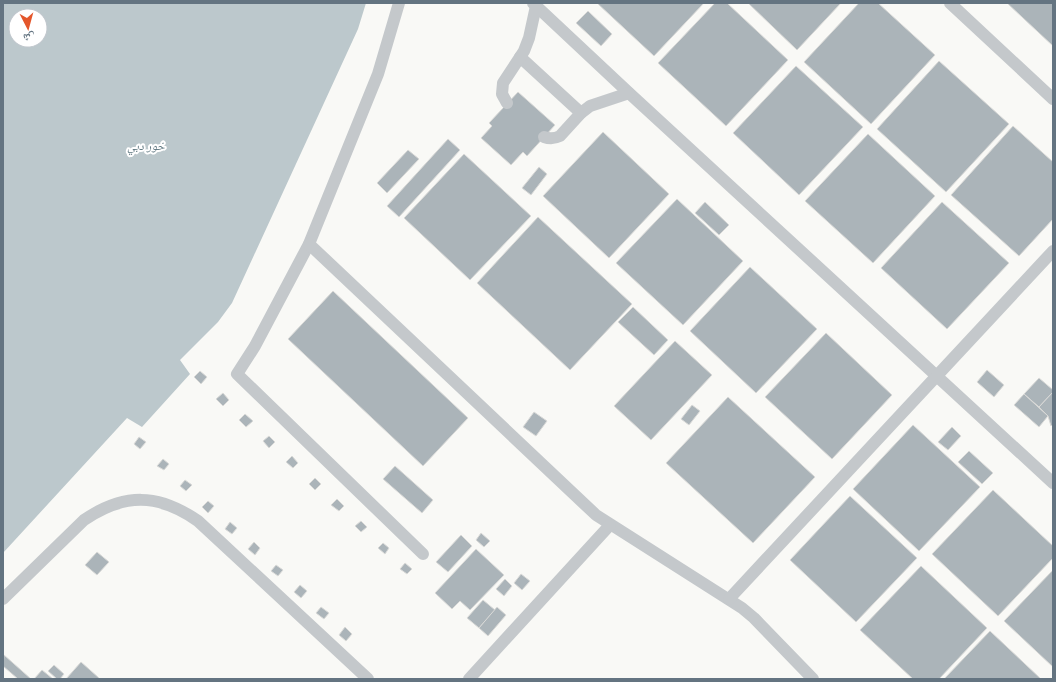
<svg xmlns="http://www.w3.org/2000/svg" width="1056" height="682" viewBox="0 0 1056 682" font-family="'Noto Sans','Noto Naskh Arabic',sans-serif">
<style>
.water{fill:#bcc8cc;fill-rule:evenodd}
.building{fill:#abb4b9;stroke:#dadad8}
.lines{fill:none;stroke-linecap:round;stroke-linejoin:round}
.service{stroke:#c4c8cb;stroke-width:12}
.labels{text-anchor:middle;dominant-baseline:central;stroke-width:4;stroke-linejoin:round;paint-order:stroke}
.water-label{font-size:12px;font-style:italic;fill:#637a83;stroke:#fff}
</style>
<rect width="100%" height="100%" fill="#f9f9f6"/>
<!-- water -->
<path class="water" d="M3,3h363l-8,26 -126,274 -14,19 -38,38 10,14 -48,53 -15,-9 -124,135zM16,16h24v24h-24z"/>
<!-- building -->
<g class="building">
<path d="M597,3h107l-50,53z"/>
<path d="M715,3h12l61,57 -62,66 -68,-63z"/>
<path d="M748,3h93l-44,47z"/>
<path d="M859,3h19l57,52 -64,69 -67,-62z"/>
<path d="M1007,3h46v43z"/>
<path d="M588,11l24,23 -11,12 -25,-23z"/>
<path d="M939,61l70,63 -63,68 -69,-63z"/>
<path d="M796,66l67,61 -64,68 -66,-62z"/>
<path d="M518,92l37,33 -28,31 -4,-4 -12,13 -30,-27 11,-12 -3,-3z"/>
<path d="M1013,126l40,36v57l-34,37 -68,-61z"/>
<path d="M603,132l66,62 -60,64 -66,-62z"/>
<path d="M868,134l67,62 -62,67 -68,-62z"/>
<path d="M448,139l12,11 -61,67 -12,-11z"/>
<path d="M408,150l11,9 -32,34 -10,-10z"/>
<path d="M464,154l67,62 -61,64 -66,-62z"/>
<path d="M539,167l8,7 -16,21 -9,-7z"/>
<path d="M677,199l66,62 -60,64 -67,-62z"/>
<path d="M705,202l24,23 -10,10 -24,-22z"/>
<path d="M942,202l67,61 -62,66 -66,-61z"/>
<path d="M538,217l94,87 -62,66 -93,-87z"/>
<path d="M750,267l67,62 -61,64 -66,-62z"/>
<path d="M333,291l135,127 -45,48 -135,-127z"/>
<path d="M633,307l35,33 -14,15 -36,-33z"/>
<path d="M826,333l66,62 -60,64 -67,-62z"/>
<path d="M675,341l37,34 -61,65 -37,-34z"/>
<path d="M987,370l17,15 -10,12 -17,-15z"/>
<path d="M200,371l7,6 -6,7 -7,-7z"/>
<path d="M1039,378l14,12v2l-14,15 -15,-13z"/>
<path d="M1053,392v32l-2,2 -3,-10 -9,-9z"/>
<path d="M223,393l6,7 -6,6 -7,-7z"/>
<path d="M1024,394l24,22 -9,11 -25,-22z"/>
<path d="M728,397l87,80 -62,66 -87,-80z"/>
<path d="M692,405l8,6 -11,14 -8,-6z"/>
<path d="M534,412l13,9 -11,15 -13,-9z"/>
<path d="M245,414l8,7 -7,6 -7,-7z"/>
<path d="M913,425l67,62 -61,64 -66,-62z"/>
<path d="M952,427l9,9 -13,14 -10,-8z"/>
<path d="M269,436l6,6 -6,6 -6,-7z"/>
<path d="M139,437l7,5 -6,7 -6,-5z"/>
<path d="M969,451l24,22 -11,11 -24,-22z"/>
<path d="M292,456l6,7 -5,5 -7,-6z"/>
<path d="M163,459l6,5 -5,6 -7,-4z"/>
<path d="M395,466l38,34 -11,13 -39,-34z"/>
<path d="M315,478l6,6 -6,6 -6,-6z"/>
<path d="M185,480l7,5 -6,6 -6,-5z"/>
<path d="M993,490l60,56v12l-55,58 -66,-62z"/>
<path d="M850,496l67,62 -61,64 -66,-62z"/>
<path d="M337,499l7,7 -5,5 -8,-6z"/>
<path d="M208,501l6,5 -6,7 -6,-6z"/>
<path d="M361,521l6,6 -6,5 -6,-6z"/>
<path d="M230,522l7,6 -5,6 -7,-5z"/>
<path d="M481,533l9,8 -6,6 -8,-7z"/>
<path d="M461,535l11,11 -24,26 -12,-10z"/>
<path d="M254,542l6,6 -5,7 -7,-6z"/>
<path d="M383,543l6,5 -4,6 -7,-6z"/>
<path d="M476,549l28,26 -34,35 -10,-9 -8,8 -17,-16z"/>
<path d="M97,552l12,10 -12,13 -12,-10z"/>
<path d="M405,563l7,6 -5,5 -7,-5z"/>
<path d="M276,565l7,5 -5,6 -7,-5z"/>
<path d="M921,566l66,62 -48,51h-26l-53,-49z"/>
<path d="M1053,570v97l-49,-46z"/>
<path d="M521,574l9,7 -8,9 -8,-7z"/>
<path d="M505,579l7,7 -8,10 -8,-7z"/>
<path d="M300,585l7,6 -6,7 -7,-6z"/>
<path d="M483,600l12,10 -16,18 -12,-10z"/>
<path d="M321,607l8,6 -5,6 -8,-6z"/>
<path d="M497,607l9,8 -18,21 -9,-8z"/>
<path d="M345,627l7,7 -6,7 -7,-6z"/>
<path d="M990,631l51,48h-97z"/>
<path d="M4,655l27,24h-13l-15,-13z"/>
<path d="M81,662l18,16v1h-33z"/>
<path d="M54,665l10,9 -4,5h-3l-9,-8z"/>
<path d="M42,670l11,9h-19z"/>
</g>
<g class="lines">
<!-- service -->
<g class="service">
<path d="M399,3l-21,71 -69,170 -54,102 -18,28 186,180"/>
<path d="M533,3l96,90 424,390"/>
<path d="M950,3l103,96"/>
<path d="M520,57l61,56"/>
<path d="M507,103l-5,-9 1,-11 21,-32 5,-13 7,-32"/>
<path d="M544,137c6,2 10,2 16,-1l21,-23 9,-7 39,-13"/>
<path d="M309,244l287,271 146,93 12,10 59,61"/>
<path d="M3,599l81,-79c40,-27 74,-27 114,1l170,158"/>
<path d="M729,599l324,-348"/>
<path d="M469,679l141,-154"/>
</g>
</g>
<g class="labels">
<!-- water labels -->
<g class="water-label">
<text x="146" y="145">خور دبي</text>
</g>
</g>
<!-- border -->
<rect width="1056" height="682" fill="none" stroke="#647481" stroke-width="8"/>
<!-- north arrow -->
<g transform="translate(28 28) rotate(174)"><circle r="19" fill="#ffffff" stroke="#c1c7cd"/>
<path d="M0-3L7 15L0 10L-7 15Z" fill="#e4562b"/>
<text y="-6" font-size="11" font-weight="bold" text-anchor="middle" fill="#647481">ش</text>
</g>
</svg>
